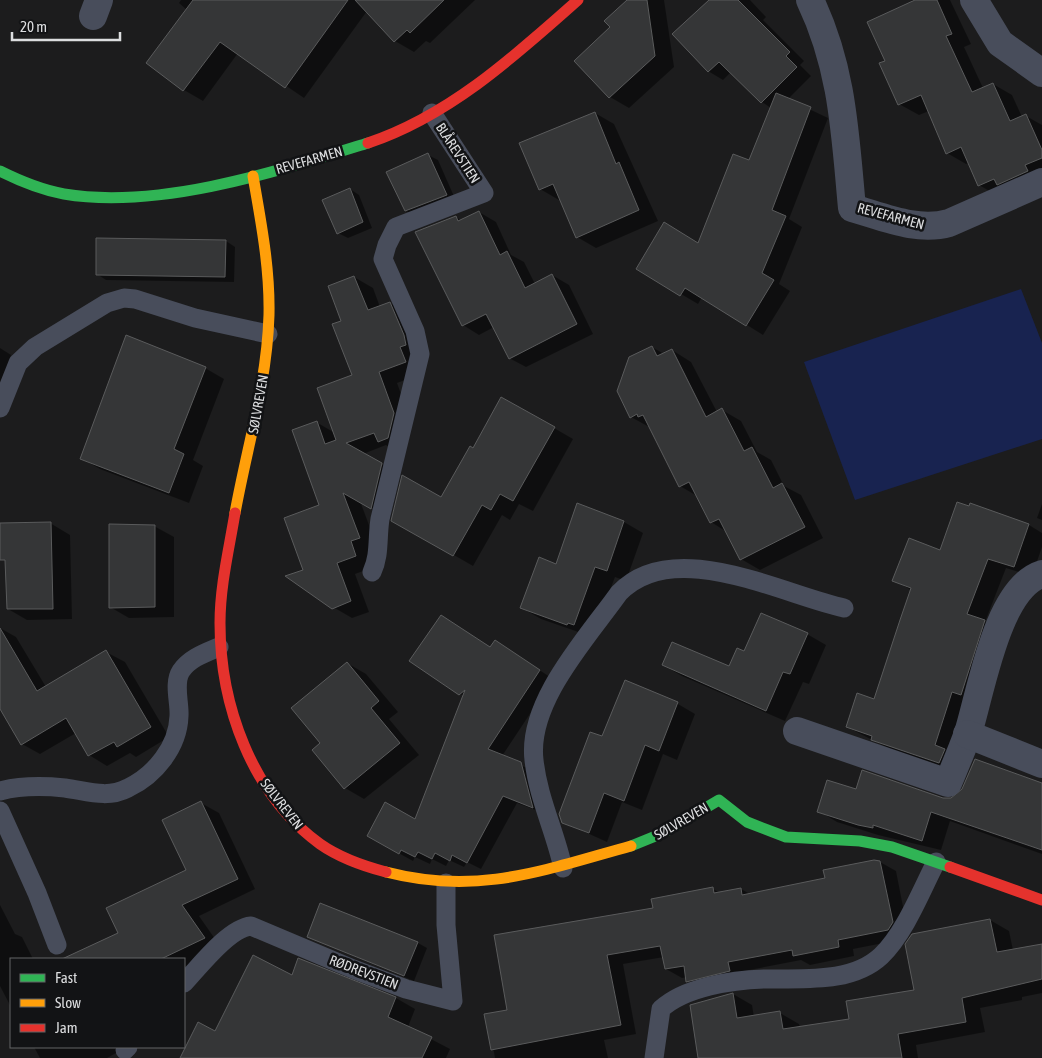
<svg xmlns="http://www.w3.org/2000/svg" width="1042" height="1058" viewBox="0 0 1042 1058" font-family="'Asap Condensed',sans-serif">
<style>
.green{fill:#182350}
.shadow{fill:#0007}
.building{fill:#353637;stroke:#5a5b5c}
.lines{fill:none;stroke-linecap:round;stroke-linejoin:round}
.lane{stroke:#484d5b;stroke-width:19}
.street{stroke:#484d5b;stroke-width:28}
.fast{stroke:#30b455;stroke-width:11}
.slow{stroke:#ff9f0a;stroke-width:11}
.jam{stroke:#e5322d;stroke-width:11}
.labels{text-anchor:middle;dominant-baseline:central;stroke-width:5;stroke-linejoin:round;paint-order:stroke}
.street-label{font-size:14px;fill:#dcdddf;stroke:#121315}
</style>
<rect width="100%" height="100%" fill="#1c1c1d"/>
<!-- green -->
<path class="green" d="M1021,289l21,54v96l-187,61 -51,-138z"/>
<!-- shadow -->
<g class="shadow">
<path d="M181,0h294l-45,43 -4,-2 -12,11 -19,-11 -28,-30 -63,87 -66,-45 -35,48 -19,-11 3,-80 -8,-7z"/>
<path d="M629,0h35l10,67 -45,41 -19,-11 -34,-36 36,-34z"/>
<path d="M710,0h40l16,17 -3,3 41,41 -4,4 11,11 -23,23 40,19 -39,101 13,8 -23,57 11,7 -27,44 -61,-38 -4,7 -61,-36 62,-24 50,-82 22,-54 -9,-6 -31,-30 -8,8 -15,-9z"/>
<path d="M911,0h39l21,44 -7,3 19,41 10,-4 19,11 10,22 4,-1 16,9v59l-44,12 -19,-11 -10,-22 -3,1 -19,-11 -18,-42 -10,4 -20,-11 -12,-43 27,-60z"/>
<path d="M595,113l19,11 44,97 -62,27 -19,-11 -16,-38 -2,1 -19,-11z"/>
<path d="M428,155l10,5 18,41 -40,15 -10,-5z"/>
<path d="M350,189l9,6 13,33 -24,10 -10,-5z"/>
<path d="M479,212l17,10 15,33 13,7 11,22 17,-9 17,10 24,49 -67,33 -17,-9 -15,-31 -15,8 -16,-10 -7,-108 6,4z"/>
<path d="M226,241l9,6 -1,35 -128,-2 -9,-6z"/>
<path d="M354,277l19,11 7,19 10,-4 18,11 16,59 -27,10 15,41 -15,28 -11,-7 -23,9 37,21 -10,43 -30,-17 18,48 -4,18 -19,7 14,38 -17,6 -19,-11 -29,-36 17,-65 -5,-84 19,11 18,-57 -10,-55z"/>
<path d="M652,347l12,7 8,-4 19,12 26,50 5,-2 19,11 16,31 14,8 13,26 17,9 22,43 -63,32 -19,-11 -14,-27 -16,-10 -14,-26 -17,-10 -29,-58 -20,-11z"/>
<path d="M0,348l11,7 -11,32z"/>
<path d="M205,368l19,11 -31,81 10,6 -14,37 -89,-34 -19,-11z"/>
<path d="M554,428l19,11 -40,72 -14,-7 -9,16 -8,-5 -29,51 -80,-46 49,-21 31,-50z"/>
<path d="M1042,504v16l-5,-2z"/>
<path d="M971,505l58,20 13,8v14l-10,29 -26,-8 -21,54 17,9 -45,141 -67,-23 -43,-22 27,-27 37,-110 -17,-10 47,-28z"/>
<path d="M624,522l19,11 -17,48 -11,-4 -22,58h-6l-46,-16 -19,-11 35,-43z"/>
<path d="M50,523l20,12 2,84 -45,1 -19,-11z"/>
<path d="M154,526l20,11v80l-45,1 -19,-11z"/>
<path d="M0,628l16,9 30,50 60,-35 19,10 44,75 -33,20 -6,-4 -23,13 -18,-11 -13,-22 -36,21 -18,-10 -22,-95z"/>
<path d="M807,634l19,11 -17,39 -6,-2 -18,39 -103,-45 -19,-11 67,2 14,-14z"/>
<path d="M491,648l18,2 44,29 -51,77 33,16 11,42 -29,-11 -36,66 -14,-7 -3,5 -15,-7 -3,6 -14,-7 -2,5 -15,-7 -2,4 -31,-17 34,-24 48,-124 -4,-2z"/>
<path d="M347,663l19,11 32,38 -9,7 30,36 -55,44 -19,-11 -31,-38 8,-7z"/>
<path d="M626,682l52,22 17,10 -18,46 -14,-6 -21,56 -20,-8 -15,40 -44,-20 40,-84z"/>
<path d="M1042,784v70l-92,-33 -9,29 -63,-15 -41,-13 -18,-11 38,-21 95,10z"/>
<path d="M201,803l18,10 36,76 -56,27 23,33 -38,18v-8h-77l-7,-16 20,-9 68,-63z"/>
<path d="M880,862l16,9 12,61 -4,7 -51,10 1,7 -44,9 -9,-5 -57,11 1,9 -42,10 -16,-9v-4l-5,1 -16,-9 -2,-12 -41,7 13,70 -32,6 4,18h-113l-8,-43 21,-4 146,-102 59,-20 7,4 21,-4 9,5 76,-15z"/>
<path d="M0,905l15,29 7,3 11,22h-22v48l-11,-21z"/>
<path d="M990,920l19,11 4,19 29,-5v48l-20,4v3l-42,8 5,24 -69,13 2,13h-219l34,-64 19,11 2,12 26,-4 19,11 1,4 51,-8 64,-29 -2,-56z"/>
<path d="M308,937l110,6 9,5 -13,33z"/>
<path d="M299,960l97,38 19,11 -7,18 42,22 -4,9h-265l111,-81z"/>
<path d="M34,1047h93l-20,11h-67z"/>
</g>
<!-- building -->
<g class="building">
<path d="M193,0h155l-63,88 -65,-46 -37,49 -37,-28z"/>
<path d="M355,0h89l-34,33 -3,-3 -13,12z"/>
<path d="M627,0h20l8,56 -46,42 -35,-37 36,-34 -6,-6z"/>
<path d="M709,0h29l52,52 -4,4 11,11 -36,36 -42,-41 -11,10 -36,-38z"/>
<path d="M915,0h22l15,34 -6,2 26,56 21,-9 17,38 16,-7 16,36v8l-17,7 3,6 -31,14 -3,-6 -16,7 -17,-39 -15,7 -25,-59 -23,10 -19,-42 6,-2 -18,-39z"/>
<path d="M776,93l35,14 -39,103 14,6 -24,57 12,7 -28,46 -61,-38 -5,8 -44,-27 28,-47 34,21 35,-89 16,6z"/>
<path d="M595,112l21,52 3,-2 20,48 -63,28 -23,-54 -14,6 -20,-47z"/>
<path d="M428,153l19,42 -42,16 -19,-39z"/>
<path d="M350,188l13,34 -26,12 -15,-34z"/>
<path d="M479,211l21,44 7,-4 18,37 27,-14 25,50 -68,35 -23,-45 -24,12 -47,-94 41,-16 2,5z"/>
<path d="M96,238l130,2 -1,37 -129,-2z"/>
<path d="M354,276l14,34 22,-8 14,33 2,10 -6,2 6,15 -27,10 15,41 -6,25 -10,4 -4,-9 -28,10 36,20 -11,46 -28,-16 17,45 -9,3 5,15 -19,7 14,38 -19,8 -47,-33 18,-6 -19,-52 35,-13 -27,-75 25,-9 8,23 11,-4 -19,-52 35,-13 -20,-51 9,-3 -13,-35z"/>
<path d="M126,335l80,32 -32,82 10,5 -15,39 -89,-34z"/>
<path d="M652,346l5,10 15,-7 34,68 16,-9 22,43 8,-4 21,41 9,-5 23,44 -65,33 -21,-41 -9,4 -21,-41 -10,5 -36,-72 -5,2 -1,-3 -7,4 -13,-27 12,-34z"/>
<path d="M501,397l54,30 -42,74 -13,-7 -9,16 -9,-5 -29,51 -62,-35 11,-46 39,22 29,-51 3,2z"/>
<path d="M957,502l12,4 1,-3 59,21 -15,43 -26,-8 -21,55 18,6 -24,75 -9,-3 -17,53 10,4 -6,14 -68,-23 1,-4 -26,-9 11,-34 17,6 26,-79 11,-32 -19,-7 17,-43 31,12z"/>
<path d="M577,503l47,18 -17,50 -12,-4 -21,58 -6,-2 -1,2 -47,-17 19,-51 17,7z"/>
<path d="M51,522l2,87h-46l-2,-49h-5v-37z"/>
<path d="M109,524l46,1v82l-46,1z"/>
<path d="M761,613l47,20 -18,41 -7,-2 -17,39 -104,-46 10,-23 57,24 8,-18 7,3z"/>
<path d="M441,615l49,32 5,-7 45,30 -52,79 33,13 12,46 -30,-12 -36,67 -15,-8 -2,6 -15,-8 -3,6 -14,-7 -3,5 -14,-7 -2,4 -32,-18 18,-34 30,17 50,-129 -6,5 -50,-34z"/>
<path d="M0,628l37,63 69,-41 45,77 -34,20 -3,-5 -26,14 -22,-38 -45,27 -21,-36z"/>
<path d="M347,662l32,39 -8,7 29,35 -56,46 -32,-39 8,-7 -29,-35z"/>
<path d="M625,680l53,22 -19,49 -14,-6 -21,56 -20,-8 -15,40 -27,-10 -3,-9 31,-82 12,4z"/>
<path d="M975,759l67,24v67l-111,-38 -9,29 -49,-16v3l-15,-3 -41,-13 10,-32 29,9 6,-19 81,28h8l11,-9z"/>
<path d="M201,801l37,78 -56,26 23,33 -44,21h-99l56,-26 -12,-25 80,-38 -24,-50z"/>
<path d="M874,860l6,1 13,61 -5,8 -50,10 1,7 -46,9 -1,-6 -64,12 2,9 -44,11 -2,-16 -19,3 -5,-23 -53,9 14,70 -130,25 -7,-36 23,-4 -13,-75 159,-27 -2,-9 62,-12 1,6 27,-5 1,7 83,-17 -2,-8z"/>
<path d="M320,903l98,39 -14,34 -97,-39z"/>
<path d="M990,919l7,33 45,-8v35l-80,19 4,24 -68,12 4,24h-204l-8,-53 43,-12 4,25 43,-7 3,18 66,-10 -3,-18 68,-11 -9,-46 7,-10z"/>
<path d="M253,955l39,20 6,-17 98,39 -8,20 44,20 -10,21h-242l18,-36 17,9z"/>
</g>
<g class="lines">
<!-- lane -->
<g class="lane">
<path d="M0,408l18,-45 17,-16 72,-44 17,-5 11,1 60,19 73,16"/>
<path d="M372,572c8,-17 5,-34 8,-53l40,-165 -5,-23 -32,-72 4,-14 9,-18 88,-34 -52,-80"/>
<path d="M0,791c19,-5 45,-5 65,-3 22,3 42,11 63,0 27,-13 50,-41 51,-72 1,-13 -6,-33 2,-45 9,-13 24,-18 38,-24"/>
<path d="M0,811l37,82 20,52"/>
<path d="M563,868c-8,-37 -25,-70 -29,-108 -7,-58 53,-122 85,-167 54,-57 162,1 225,15"/>
<path d="M184,983c15,-16 45,-55 67,-57l102,43 53,20 47,12 -7,-76v-42"/>
<path d="M125,1050l3,-3"/>
<path d="M654,1058l7,-49c24,-22 71,-29 103,-30 38,-1 87,5 117,-23 24,-23 40,-65 55,-94"/>
</g>
<!-- street -->
<g class="street">
<path d="M810,0c33,69 35,134 42,208 32,9 65,24 97,15l93,-41"/>
<path d="M974,0l26,43 42,30"/>
<path d="M93,16l6,-16"/>
<path d="M797,731l151,52c7,-17 14,-33 20,-50 13,-41 29,-145 74,-159"/>
<path d="M967,734l75,30"/>
</g>
<!-- fast -->
<g class="fast">
<path d="M0,171c20,10 42,19 64,23 95,16 214,-23 304,-51"/>
<path d="M631,846l32,-13 56,-33 28,22 39,15 74,4 32,6 58,20"/>
</g>
<!-- slow -->
<g class="slow">
<path d="M235,513c12,-66 32,-130 34,-198 1,-47 -8,-93 -16,-139"/>
<path d="M386,872c92,24 158,-2 245,-26"/>
</g>
<!-- jam -->
<g class="jam">
<path d="M368,143c81,-27 147,-87 210,-143"/>
<path d="M235,513c-6,36 -15,73 -15,110 0,81 31,171 100,221 20,14 43,22 66,28"/>
<path d="M950,867l92,33"/>
</g>
</g>
<g class="labels">
<!-- street labels -->
<g class="street-label">
<text transform="translate(458 153) rotate(57)">BLÅREVSTIEN</text>
<text transform="translate(309 160) rotate(-16)">REVEFARMEN</text>
<text transform="translate(891 216) rotate(15)">REVEFARMEN</text>
<text transform="translate(258 404) rotate(-80)">SØLVREVEN</text>
<text transform="translate(282 804) rotate(52)">SØLVREVEN</text>
<text transform="translate(681 821) rotate(-30)">SØLVREVEN</text>
<text transform="translate(364 972) rotate(21)">RØDREVSTIEN</text>
</g>
</g>
<!-- legend -->
<rect x="10" y="958" width="175" height="90" fill="#121315" stroke="#636466"/>
<rect x="20" y="974" width="25" height="8" fill="#30b455" stroke="#636466"/>
<text x="55" y="983" font-size="15" fill="#dcdddf">Fast</text>
<rect x="20" y="999" width="25" height="8" fill="#ff9f0a" stroke="#636466"/>
<text x="55" y="1008" font-size="15" fill="#dcdddf">Slow</text>
<rect x="20" y="1024" width="25" height="8" fill="#e5322d" stroke="#636466"/>
<text x="55" y="1033" font-size="15" fill="#dcdddf">Jam</text>
<!-- scale -->
<path d="M12 32v8h108v-8" fill="none" stroke="#dcdddf" stroke-width="2.5"/>
<text x="20" y="32" font-size="15" fill="#dcdddf" stroke="#121315" stroke-width="4" paint-order="stroke">20 m</text>
</svg>
